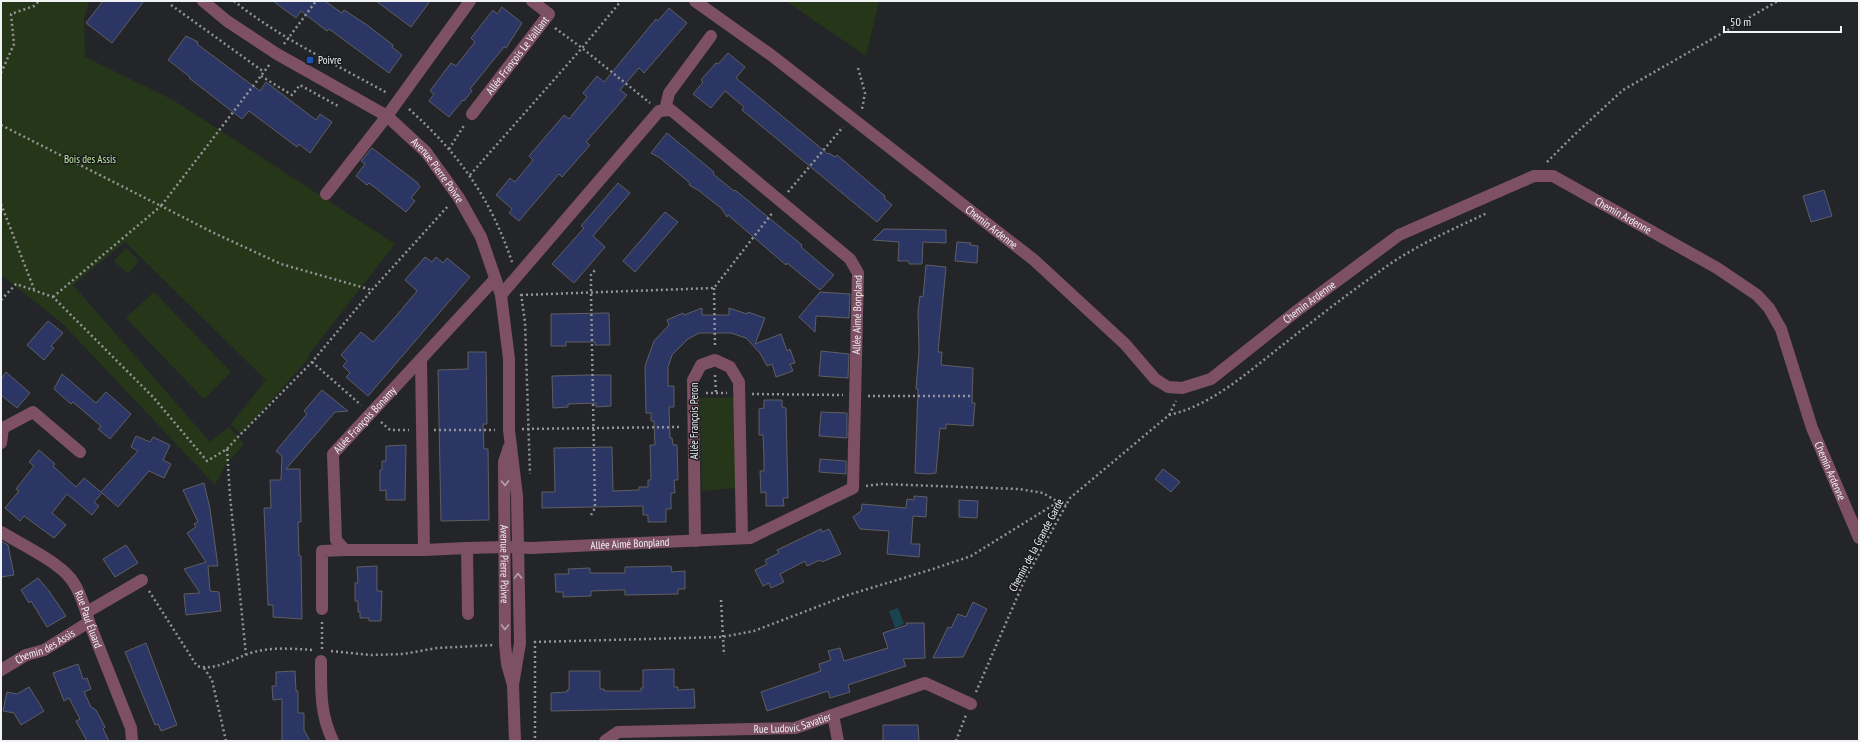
<svg xmlns="http://www.w3.org/2000/svg" width="1860" height="742" viewBox="0 0 1860 742" font-family="'PT Sans Narrow',sans-serif">
<style>
.green{fill:#263719}
.water{fill:#19444f}
.building{fill:#2c3665;stroke:#5d5f63}
.lines{fill:none;stroke-linecap:round;stroke-linejoin:round}
.path{stroke:#939497;stroke-width:2.5;stroke-dasharray:2 3;stroke-linecap:butt}
.minor{stroke:#7d5163;stroke-width:12}
.oneway{stroke:#b7a2ac}
.transit-dot{fill:#1a4fb4;stroke:#1b1c1f;stroke-width:1.5}
.labels{text-anchor:middle;dominant-baseline:central;stroke-width:3;stroke-linejoin:round;paint-order:stroke}
.street-label{font-size:11px;fill:#f1f2f4;stroke:#1b1c1f}
.poi-label{font-size:11px;fill:#f1f2f4;stroke:#1b1c1f;text-anchor:start}
.park-label{font-size:11px;fill:#bce99b;stroke:#1b1c1f}
</style>
<rect width="100%" height="100%" fill="#242529"/>
<!-- green -->
<g class="green">
<path d="M1,1h88l-5,18 1,38 88,43 222,144 -86,110 -1,5 -67,76 -10,-11 35,-44 -141,-138 -52,43 137,157 19,-15 15,17 -19,22 -10,19 -153,-162 -61,-48z"/>
<path d="M786,1h93l-13,55z"/>
<path d="M126,248l13,13 -11,13 -14,-13z"/>
<path d="M154,292l77,80 -27,27 -78,-81z"/>
<path d="M735,397l2,91 -35,3 -2,-93z"/>
</g>
<!-- water -->
<path class="water" d="M898,608l6,16 -9,4 -6,-17z"/>
<!-- building -->
<g class="building">
<path d="M103,1h41l-32,42 -26,-20z"/>
<path d="M273,1h52l17,12 2,-3 23,15 26,20 -1,2 10,8 -13,18 -60,-44 -2,2 -26,-20 -5,7z"/>
<path d="M376,1h54l-19,26z"/>
<path d="M502,7l20,16 -16,25 -2,-1 -34,42 2,2 -8,10 -1,-1 -14,17 -20,-16 5,-7 -4,-3 21,-28 5,3 8,-10 11,-14 -4,-4 22,-28 4,4z"/>
<path d="M669,8l18,15 -43,50 -5,-5 -19,22 7,5 -41,47 4,3 -28,32 -3,-3 -40,47 -10,-8 3,-4 -16,-14 14,-17 5,4 18,-22 -4,-4 35,-41 5,4 18,-22 -4,-4 14,-17 7,6 52,-63 2,2z"/>
<path d="M186,36l12,6 -1,2 63,47 6,-9 50,38 4,-6 12,8 -22,31 -11,-9 -2,3 -48,-36 -7,8 -53,-41 1,-1 -22,-17z"/>
<path d="M728,53l17,14 -9,11 92,76 1,-1 6,4 2,-2 48,41 -1,2 8,7 -15,17 -135,-112 2,-3 -19,-16 -14,17 -18,-14 10,-12 -2,-2 15,-17 2,1z"/>
<path d="M667,133l47,39 -1,2 21,17 1,-1 61,50 6,5 -1,2 33,28 -14,15 -33,-27 -1,2 -58,-50 -1,2 -6,-9 -23,-18 -9,-5 1,-2 -30,-25 -9,-5z"/>
<path d="M372,148l46,35v1l2,3 -9,11 4,3 -9,11 -37,-29 -2,2 -11,-9 9,-12 -4,-3z"/>
<path d="M618,183l12,10 -37,43 12,11 -31,36 -22,-19 32,-36 -3,-2z"/>
<path d="M1824,190l8,26 -21,6 -8,-26z"/>
<path d="M665,212l13,10 -43,50 -12,-11z"/>
<path d="M884,229l62,1v13l-23,-1 -1,22h-13v-3h-11l1,-19 -26,-2z"/>
<path d="M957,242l14,1 -1,2 8,1 -1,17 -22,-2z"/>
<path d="M425,257l7,5 4,-5 7,6 4,-5 23,19 -102,119 -22,-19 4,-4 -7,-7 4,-5 -6,-6 20,-23 12,10 24,-27 20,-24 -12,-11z"/>
<path d="M926,265l20,2 -8,85h4l-1,13 32,3 -1,35h3l-2,23 -27,-2v5l-6,-1 -4,45 -6,1 -15,-1 3,-84h-2l3,-38 -1,-39 2,-16 3,1z"/>
<path d="M820,292l30,2 -1,24 -33,-2 -1,16 -16,-15z"/>
<path d="M702,308v7h27v-7l18,6 1,-2 17,6 -10,26 26,-10 6,17 3,-2 5,14 -5,1 3,7 -17,6 -4,-13 -5,2 -7,-13 -14,-15 -15,-5h-32l-11,6 -16,16 -4,12v19h6v21h-5l1,31h2l1,7h4l1,35h-4l1,13h-4v16h-5v13h-18v-7h-5v-9l-101,2v-16h13l-1,-44 58,-1 1,44 26,-1v-3h9v-7h3l-1,-35h5l-1,-24h-3v-8h-5l-1,-47 9,-25 15,-16 -2,-5 16,-7 1,2z"/>
<path d="M609,313l1,32h-15v-3h-29v4h-15v-32z"/>
<path d="M48,321l15,12 -12,13 3,2 -10,12 -17,-15z"/>
<path d="M821,351l28,3 -1,24 -29,-2z"/>
<path d="M468,352h18l1,72h-4l1,25h4l1,71 -48,1 -3,-151 30,-1z"/>
<path d="M6,372l24,21 -13,15 -16,-13v-16z"/>
<path d="M62,374l34,29 10,-11 25,22 -21,25 -12,-10 3,-3 -28,-24 -2,2 -17,-15z"/>
<path d="M588,375h23v31l-15,1v-4l-28,1v3l-15,1 -1,-32z"/>
<path d="M322,390l26,21 -13,1 -49,57h14l1,53h-3l1,34h2l1,63 -29,-2v-12h-5l-4,-97h7l-1,-28h11l1,-24 -6,-5 31,-37 -3,-3z"/>
<path d="M764,400h18v7l4,1 2,90h-5l1,8h-18v-14l-5,1 -1,-22h4v-15l-1,-21h-4v-26l5,-1z"/>
<path d="M821,412l26,1v25l-28,-2z"/>
<path d="M136,436l14,6 3,-5 17,8 -7,15 8,4 -7,14 -15,-7 -31,36 -16,-14 -8,9 5,4 -7,9 -25,-21 -15,19 14,12 -12,13 -30,-22 -4,5 -15,-13 14,-17 -3,-2 18,-23 -5,-4 10,-12 16,14 -2,2 23,21 8,-9 17,14 37,-41 -7,-4z"/>
<path d="M406,445l-1,55h-19v-10l-6,1v-21h2v-9h4v-15z"/>
<path d="M820,459l26,2v13l-27,-2z"/>
<path d="M1163,469l17,13 -9,10 -16,-13z"/>
<path d="M204,483l6,26 8,57h-10l2,25 9,1 2,19 -35,4 -2,-21 16,-1 -16,-24 22,-7 -19,-29 9,-6 -2,-3 4,-2 -15,-32z"/>
<path d="M914,496l13,1 -1,20 -13,-1 -2,28h9l-1,13 -32,-3 2,-23 -29,-2 -7,-12 8,-6 1,-7 44,4 1,-9 7,1z"/>
<path d="M959,500l19,1 -1,17 -18,-1z"/>
<path d="M821,529l1,3 7,-3 12,25 -19,8 -2,-2 -13,6 -2,-5 -25,13 4,8 -13,6 -2,-5 -6,3 -8,-16 12,-6 -2,-4 14,-7 -2,-3z"/>
<path d="M1,541l7,4 6,30 -13,2z"/>
<path d="M126,545l12,18 -23,14 -12,-18z"/>
<path d="M377,566v25h5l-1,30h-12v-3h-9v-6h-2v-11h-3v-18h3l-1,-16z"/>
<path d="M671,566l1,6 13,-1v18h-7v5l-53,1v-5h-7l-27,1v5l-28,1v-5h-7l-1,-18h14l-1,-5 22,-1v5h35v-6z"/>
<path d="M38,578l11,13 17,25 -19,11 -16,-26 -2,2 -8,-13z"/>
<path d="M973,602l14,7 -24,48 -30,1 15,-31 3,1 7,-14 8,3z"/>
<path d="M906,623h18l1,35 -22,1 3,7 -58,19 2,7 -20,6 -2,-7 -61,20 -6,-19 60,-21 -2,-7 12,-4 -3,-9 12,-3 4,13 44,-13 -5,-15 24,-8z"/>
<path d="M146,643l31,82 -16,6 -3,-7 -3,1 -30,-73z"/>
<path d="M78,664l5,15 4,-1 4,11 -7,3 7,15 5,3 9,17 -2,2 6,12h-22l-11,-20 4,-2 -11,-21 -5,3 -11,-28z"/>
<path d="M674,669v18h4v3l16,-1 1,19 -144,3v-18l16,-1v-2h2v-19h31v18h4v2h37v-3h2v-18z"/>
<path d="M295,671l1,20h2v22h6v17l6,11h-28v-42l-9,1 -1,-14h4v-14z"/>
<path d="M29,687l15,24 -23,14 -7,-12 -11,-2 4,-19 10,2z"/>
<path d="M883,725h35l1,16h-36z"/>
</g>
<g class="lines">
<!-- path -->
<g class="path">
<path d="M234,1c44,36 103,64 153,92"/>
<path d="M171,5l93,67"/>
<path d="M555,28l27,20 68,55"/>
<path d="M284,44l32,-43"/>
<path d="M858,68l7,25 -3,16"/>
<path d="M1,73l13,-29 -3,-30 23,-8 5,-5"/>
<path d="M261,76l31,19 8,-10 38,21"/>
<path d="M409,109c50,45 81,88 103,153"/>
<path d="M1,125l160,81 109,-142"/>
<path d="M449,149l16,-25"/>
<path d="M1547,162l26,-26 50,-46 155,-89"/>
<path d="M470,175l112,-127 39,-47"/>
<path d="M788,192l55,-65"/>
<path d="M1,204l33,85"/>
<path d="M714,288l1,60"/>
<path d="M521,294l4,28 5,152"/>
<path d="M521,295l193,-7 59,-76"/>
<path d="M53,297l108,-91 53,27 67,31 91,26"/>
<path d="M1,300l15,-16 37,13 100,100 54,64 20,-12 10,-11 75,-76 60,-72 77,-85"/>
<path d="M312,362l49,43"/>
<path d="M715,375l1,18"/>
<path d="M706,393h21"/>
<path d="M752,394l91,1"/>
<path d="M868,396h104"/>
<path d="M1169,415c44,-10 80,-44 115,-71 30,-24 61,-48 92,-70 34,-26 73,-43 111,-61"/>
<path d="M381,422l9,8h19"/>
<path d="M522,429l159,-2"/>
<path d="M434,430h61"/>
<path d="M227,449l3,47 16,159"/>
<path d="M866,486l15,-2 138,5 24,4 15,9"/>
<path d="M591,515l4,-7 -4,-215v-18l4,-5"/>
<path d="M149,591l48,75c21,6 41,-11 61,-15 18,-4 38,-2 56,-1"/>
<path d="M721,600l3,55"/>
<path d="M535,641v100"/>
<path d="M534,642l188,-5 32,-6 94,-36 85,-26 38,-13 87,-54 8,3"/>
<path d="M322,649v-27"/>
<path d="M331,651l40,4 32,-1 34,-6 56,-3"/>
<path d="M204,668l8,12 14,61"/>
<path d="M976,692l49,-113 45,-81 99,-83 7,-14"/>
<path d="M956,741l10,-26"/>
</g>
<!-- minor -->
<g class="minor">
<path id="s1" d="M203,1l24,20 50,33 110,62 39,36 33,46 22,39 20,58 8,64v71l8,66 3,147 -7,42"/>
<path id="s2" d="M695,1l76,54 263,205 91,84 30,35 13,8 14,1 29,-9 87,-69 101,-75 135,-59h19l164,92 40,27 12,13 12,21 31,99 47,110"/>
<path d="M665,110l4,-17 42,-57"/>
<path id="s3" d="M472,114l77,-100 -17,-13"/>
<path d="M326,194l61,-78 83,-115"/>
<path d="M421,361l3,189 43,-2"/>
<path d="M1,427l2,1 -2,15"/>
<path d="M3,428l30,-16 47,40"/>
<path id="s4" d="M509,447l-5,15 1,182 2,20 6,21 2,56"/>
<path id="s5" d="M1,532c20,12 56,29 70,47 8,10 15,31 18,43l42,106 1,13"/>
<path d="M695,541l-2,-161 8,-15 14,-5 15,7 9,15 3,156"/>
<path id="s6" d="M424,550h-79l-9,-10 -3,-86 162,-175"/>
<path d="M322,609v-58l23,-1"/>
<path d="M87,612l55,-32"/>
<path id="s7" d="M468,614l-1,-66 38,-1 26,1 219,-10 103,-50 5,-215 -8,-14 -179,-149 -12,1 -158,184"/>
<path d="M321,661c0,30 -1,53 12,80"/>
<path id="s8" d="M1,670l25,-15 18,-5 45,-28"/>
<path d="M833,715l5,26"/>
<path id="s9" d="M605,741l13,-9 177,-4 130,-45 46,21"/>
</g>
</g>
<!-- one-way arrows -->
<defs><path id="oneway-chevron" d="M-2-3.5L2.5 0L-2 3.5" fill="none" stroke-width="1.6" stroke-linecap="round" stroke-linejoin="round"/></defs>
<g class="oneway">
<use href="#oneway-chevron" transform="translate(505 483) rotate(89)"/>
<use href="#oneway-chevron" transform="translate(518 576) rotate(-92)"/>
<use href="#oneway-chevron" transform="translate(505 627) rotate(90)"/>
</g>
<!-- markers -->
<rect class="transit-dot" x="306" y="56" width="8" height="8" rx="2"/>
<g class="labels">
<!-- street labels -->
<g class="street-label">
<text stroke="none"><textPath href="#s3" startOffset="74">Allée François Le Vaillant</textPath></text>
<text stroke="none"><textPath href="#s1" startOffset="292">Avenue Pierre Poivre</textPath></text>
<text stroke="none"><textPath href="#s2" startOffset="1140">Chemin Ardenne</textPath></text>
<text stroke="none"><textPath href="#s2" startOffset="373">Chemin Ardenne</textPath></text>
<text stroke="none"><textPath href="#s2" startOffset="781">Chemin Ardenne</textPath></text>
<text stroke="none"><textPath href="#s7" startOffset="637">Allée Aimé Bonpland</textPath></text>
<text stroke="none"><textPath href="#s6" startOffset="225">Allée François Bonamy</textPath></text>
<text transform="translate(694 421) rotate(-90)">Allée François Peron</text>
<text stroke="none"><textPath href="#s2" startOffset="1488">Chemin Ardenne</textPath></text>
<text stroke="none"><textPath href="#s7" startOffset="229">Allée Aimé Bonpland</textPath></text>
<text transform="translate(1036 545) rotate(-62)">Chemin de la Grande Garde</text>
<text stroke="none"><textPath href="#s4" startOffset="118">Avenue Pierre Poivre</textPath></text>
<text stroke="none"><textPath href="#s5" startOffset="129">Rue Paul Éluard</textPath></text>
<text stroke="none"><textPath href="#s8" startOffset="50">Chemin des Assis</textPath></text>
<text stroke="none"><textPath href="#s9" startOffset="191">Rue Ludovic Savatier</textPath></text>
</g>
<!-- poi labels -->
<g class="poi-label">
<text x="318" y="60">Poivre</text>
</g>
<!-- park labels -->
<g class="park-label">
<text x="90" y="159">Bois des Assis</text>
</g>
</g>
<!-- border -->
<rect width="1860" height="742" fill="none" stroke="#f1f2f4" stroke-width="4"/>
<!-- scale -->
<path d="M1724 26v6h117v-6" fill="none" stroke="#f1f2f4" stroke-width="2"/>
<text x="1730" y="26" font-size="12" fill="#f1f2f4" stroke="#1b1c1f" stroke-width="3" paint-order="stroke">50 m</text>
</svg>
